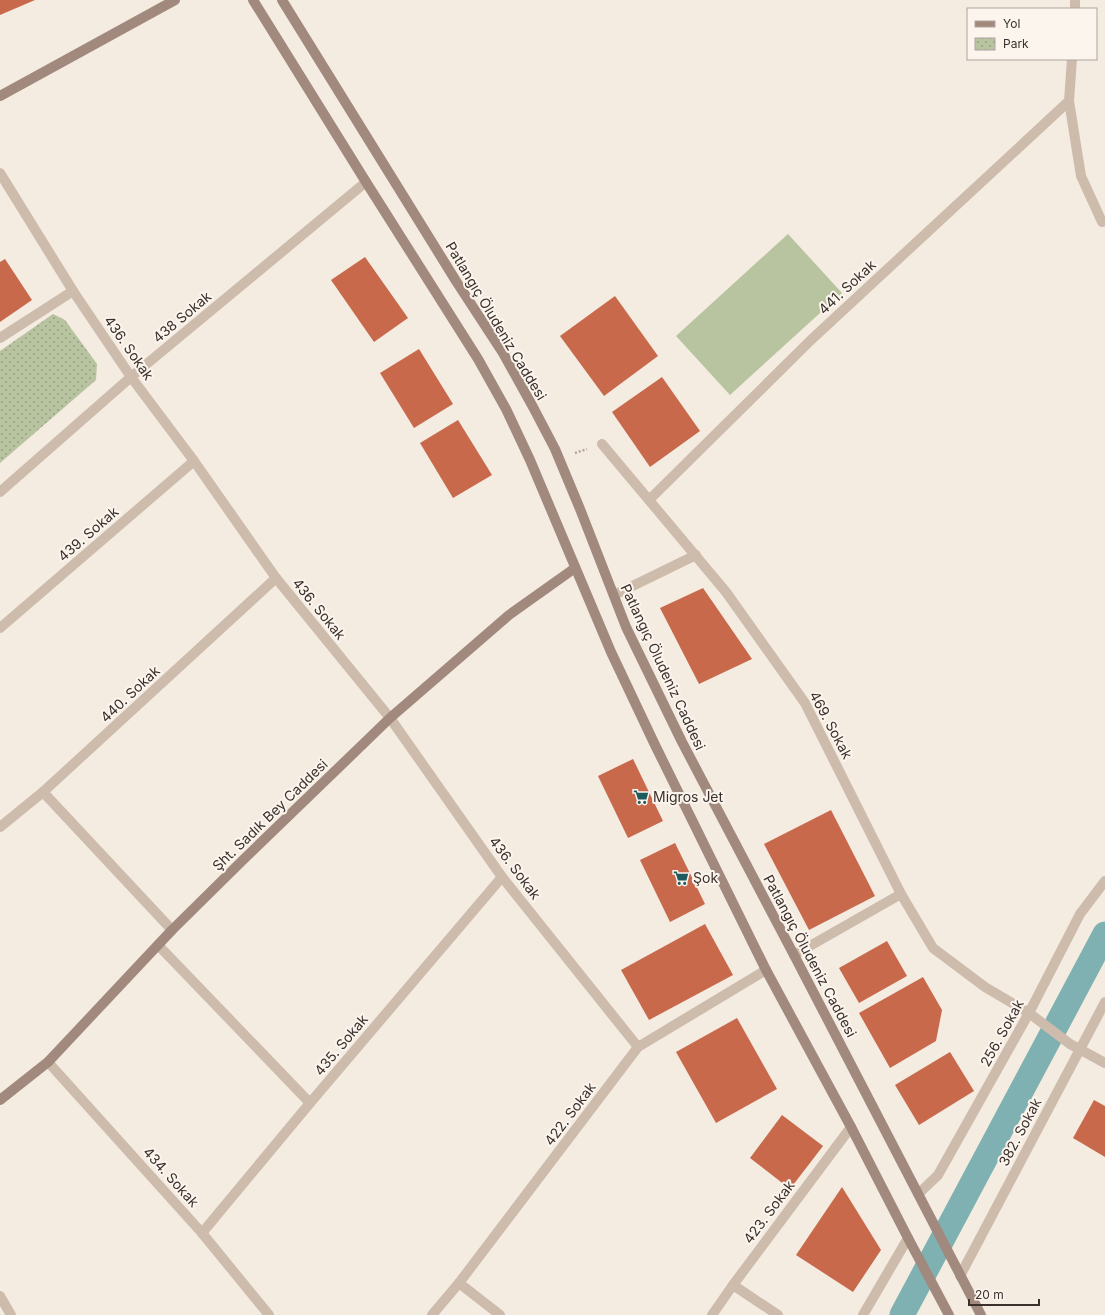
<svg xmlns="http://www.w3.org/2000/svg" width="1105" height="1315" font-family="Inter,sans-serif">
  <defs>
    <pattern id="park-dots" width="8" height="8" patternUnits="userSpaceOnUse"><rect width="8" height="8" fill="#b8c4a0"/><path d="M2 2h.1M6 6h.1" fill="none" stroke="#97a083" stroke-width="1.8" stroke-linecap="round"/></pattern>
  </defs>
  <rect width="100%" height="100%" fill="#f4ebe1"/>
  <!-- green -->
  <polygon fill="#b8c4a0" points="788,234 842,293 730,395 676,336"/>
  <!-- park -->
  <polygon fill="url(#park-dots)" points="53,314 65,320 97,364 96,380 0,463 0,351"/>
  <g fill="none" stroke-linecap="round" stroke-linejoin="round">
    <!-- canal -->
    <polyline stroke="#7fb0b2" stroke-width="25" points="902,1315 1105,934"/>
  </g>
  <!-- building -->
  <g fill="#c8694b">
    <polygon points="0,0 35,0 0,15"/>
    <polygon points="365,257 408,318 374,342 331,280"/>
    <polygon points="5,259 32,300 0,322 0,262"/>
    <polygon points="615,296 658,356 604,396 560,336"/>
    <polygon points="419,349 453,404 414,428 380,373"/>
    <polygon points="662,377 700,431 650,467 612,412"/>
    <polygon points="458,420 492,475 453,498 420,443"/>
    <polygon points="703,588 752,659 699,684 660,608"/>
    <polygon points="633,759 663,821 628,838 598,776"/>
    <polygon points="831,810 875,896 809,930 764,844"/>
    <polygon points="675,843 705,904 670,922 640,860"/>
    <polygon points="705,924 733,975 649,1020 621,970"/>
    <polygon points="887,941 907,976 859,1003 839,968"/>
    <polygon points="923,977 942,1010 936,1041 890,1068 859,1013"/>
    <polygon points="737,1018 777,1089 716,1123 676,1052"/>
    <polygon points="950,1052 974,1091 919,1125 895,1085"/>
    <polygon points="1094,1100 1105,1106 1105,1157 1073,1138"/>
    <polygon points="782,1115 823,1146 790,1189 750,1158"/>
    <polygon points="842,1187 881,1250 853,1292 796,1255"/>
  </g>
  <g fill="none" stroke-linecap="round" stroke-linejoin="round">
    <!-- path -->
    <polyline stroke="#b9a596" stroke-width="2.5" stroke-dasharray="2 2" stroke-linecap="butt" points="575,453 587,449"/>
    <!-- lane -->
    <polyline stroke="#cdbbac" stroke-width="10" points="1069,101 1081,176 1102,222 1105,221"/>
    <!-- street -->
    <g stroke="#cdbbac" stroke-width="10">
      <polyline points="1075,9 1075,0"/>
      <polyline points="0,173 73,291 131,377 194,461 276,578 390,718 502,877 638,1047"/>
      <polyline points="0,338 73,291"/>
      <polyline points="602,444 726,592 805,703 901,894 933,948 985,987 1029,1013 1070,1044 1105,1063"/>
      <polyline points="0,492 131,377 366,182"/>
      <polyline points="649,500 812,339 1069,101 1072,59"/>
      <polyline points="614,595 696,555"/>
      <polyline points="0,628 194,461"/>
      <polyline points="43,792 172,930"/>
      <polyline points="0,827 43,792 276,578"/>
      <polyline points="158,945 310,1103"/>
      <polyline points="794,955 901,894"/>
      <polyline points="48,1062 202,1233 269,1315"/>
      <polyline points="918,1194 938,1175 1029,1013 1080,914 1105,881"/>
      <polyline points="202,1233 310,1103 502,877"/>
      <polyline points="960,1276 1105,1002"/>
      <polyline points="459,1283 500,1315"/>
      <polyline points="733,1285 778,1315"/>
      <polyline points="0,1296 11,1315"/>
      <polyline points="432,1315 459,1283 638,1047 766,970"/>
      <polyline points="712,1315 733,1285 851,1127"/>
      <polyline points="863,1315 908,1238"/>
    </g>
    <!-- secondary -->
    <g stroke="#a18a7d" stroke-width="10">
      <polyline points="253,0 366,182 478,359 506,409 530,460 611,652 655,745 766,970 851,1127 908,1238 949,1315"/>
      <polyline points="282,0 456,281 503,353 533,407 555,449 580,509 626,627 682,742 794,955 981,1315"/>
      <polyline points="0,96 175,0"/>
      <polyline points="0,1100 48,1062 172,930 245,858 390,718 509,615 575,568"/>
    </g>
  </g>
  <!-- icons -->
  <defs>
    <g id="supermarket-bare" transform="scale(1.2)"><path d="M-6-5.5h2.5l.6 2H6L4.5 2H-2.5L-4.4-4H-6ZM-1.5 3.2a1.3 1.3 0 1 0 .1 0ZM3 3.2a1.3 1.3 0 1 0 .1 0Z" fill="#1f5a5e" stroke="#fbf5ee" stroke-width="2.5" paint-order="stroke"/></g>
  </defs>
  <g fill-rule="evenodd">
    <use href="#supermarket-bare" x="641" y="797"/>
    <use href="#supermarket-bare" x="681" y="878"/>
  </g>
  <g text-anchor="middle" stroke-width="4" stroke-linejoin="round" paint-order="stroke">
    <!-- street labels -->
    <g font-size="14" fill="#3b302b" stroke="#fbf5ee">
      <text transform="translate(847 287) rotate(-43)" y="5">441. Sokak</text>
      <text transform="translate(182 317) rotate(-40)" y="5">438 Sokak</text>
      <text transform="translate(496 321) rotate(59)" y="5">Patlangıç Öludeniz Caddesi</text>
      <text transform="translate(129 348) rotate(55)" y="5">436. Sokak</text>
      <text transform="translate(88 534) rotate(-41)" y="5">439. Sokak</text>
      <text transform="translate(319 609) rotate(51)" y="5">436. Sokak</text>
      <text transform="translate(663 667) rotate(65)" y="5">Patlangıç Öludeniz Caddesi</text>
      <text transform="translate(130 694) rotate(-43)" y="5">440. Sokak</text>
      <text transform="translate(831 725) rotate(62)" y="5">469. Sokak</text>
      <text transform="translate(270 815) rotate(-44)" y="5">Şht. Sadık Bey Caddesi</text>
      <text transform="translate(515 868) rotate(53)" y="5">436. Sokak</text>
      <text transform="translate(810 956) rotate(62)" y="5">Patlangıç Öludeniz Caddesi</text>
      <text transform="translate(1002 1033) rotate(-61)" y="5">256. Sokak</text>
      <text transform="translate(341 1045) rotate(-50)" y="5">435. Sokak</text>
      <text transform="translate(570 1114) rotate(-53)" y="5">422. Sokak</text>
      <text transform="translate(1020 1132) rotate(-62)" y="5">382. Sokak</text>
      <text transform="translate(171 1177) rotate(48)" y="5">434. Sokak</text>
      <text transform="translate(769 1212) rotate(-53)" y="5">423. Sokak</text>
    </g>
    <!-- poi labels -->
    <g font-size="14" fill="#3b302b" stroke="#fbf5ee" text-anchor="start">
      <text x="653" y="802">Migros Jet</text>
      <text x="693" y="883">Şok</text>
    </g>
  </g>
  <!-- legend -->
  <rect x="967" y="8" width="130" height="52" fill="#fbf5ee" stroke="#aea6a0"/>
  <rect x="975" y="21" width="20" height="6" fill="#a18a7d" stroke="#aea6a0"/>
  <text x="1003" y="28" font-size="12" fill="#3b302b">Yol</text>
  <rect x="975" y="38" width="20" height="12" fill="url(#park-dots)" stroke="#aea6a0"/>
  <text x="1003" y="48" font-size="12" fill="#3b302b">Park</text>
  <!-- scale -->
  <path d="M969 1299v6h70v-6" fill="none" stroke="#3b302b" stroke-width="2"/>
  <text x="975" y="1299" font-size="12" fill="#3b302b" stroke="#fbf5ee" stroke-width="3" paint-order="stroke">20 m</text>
</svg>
